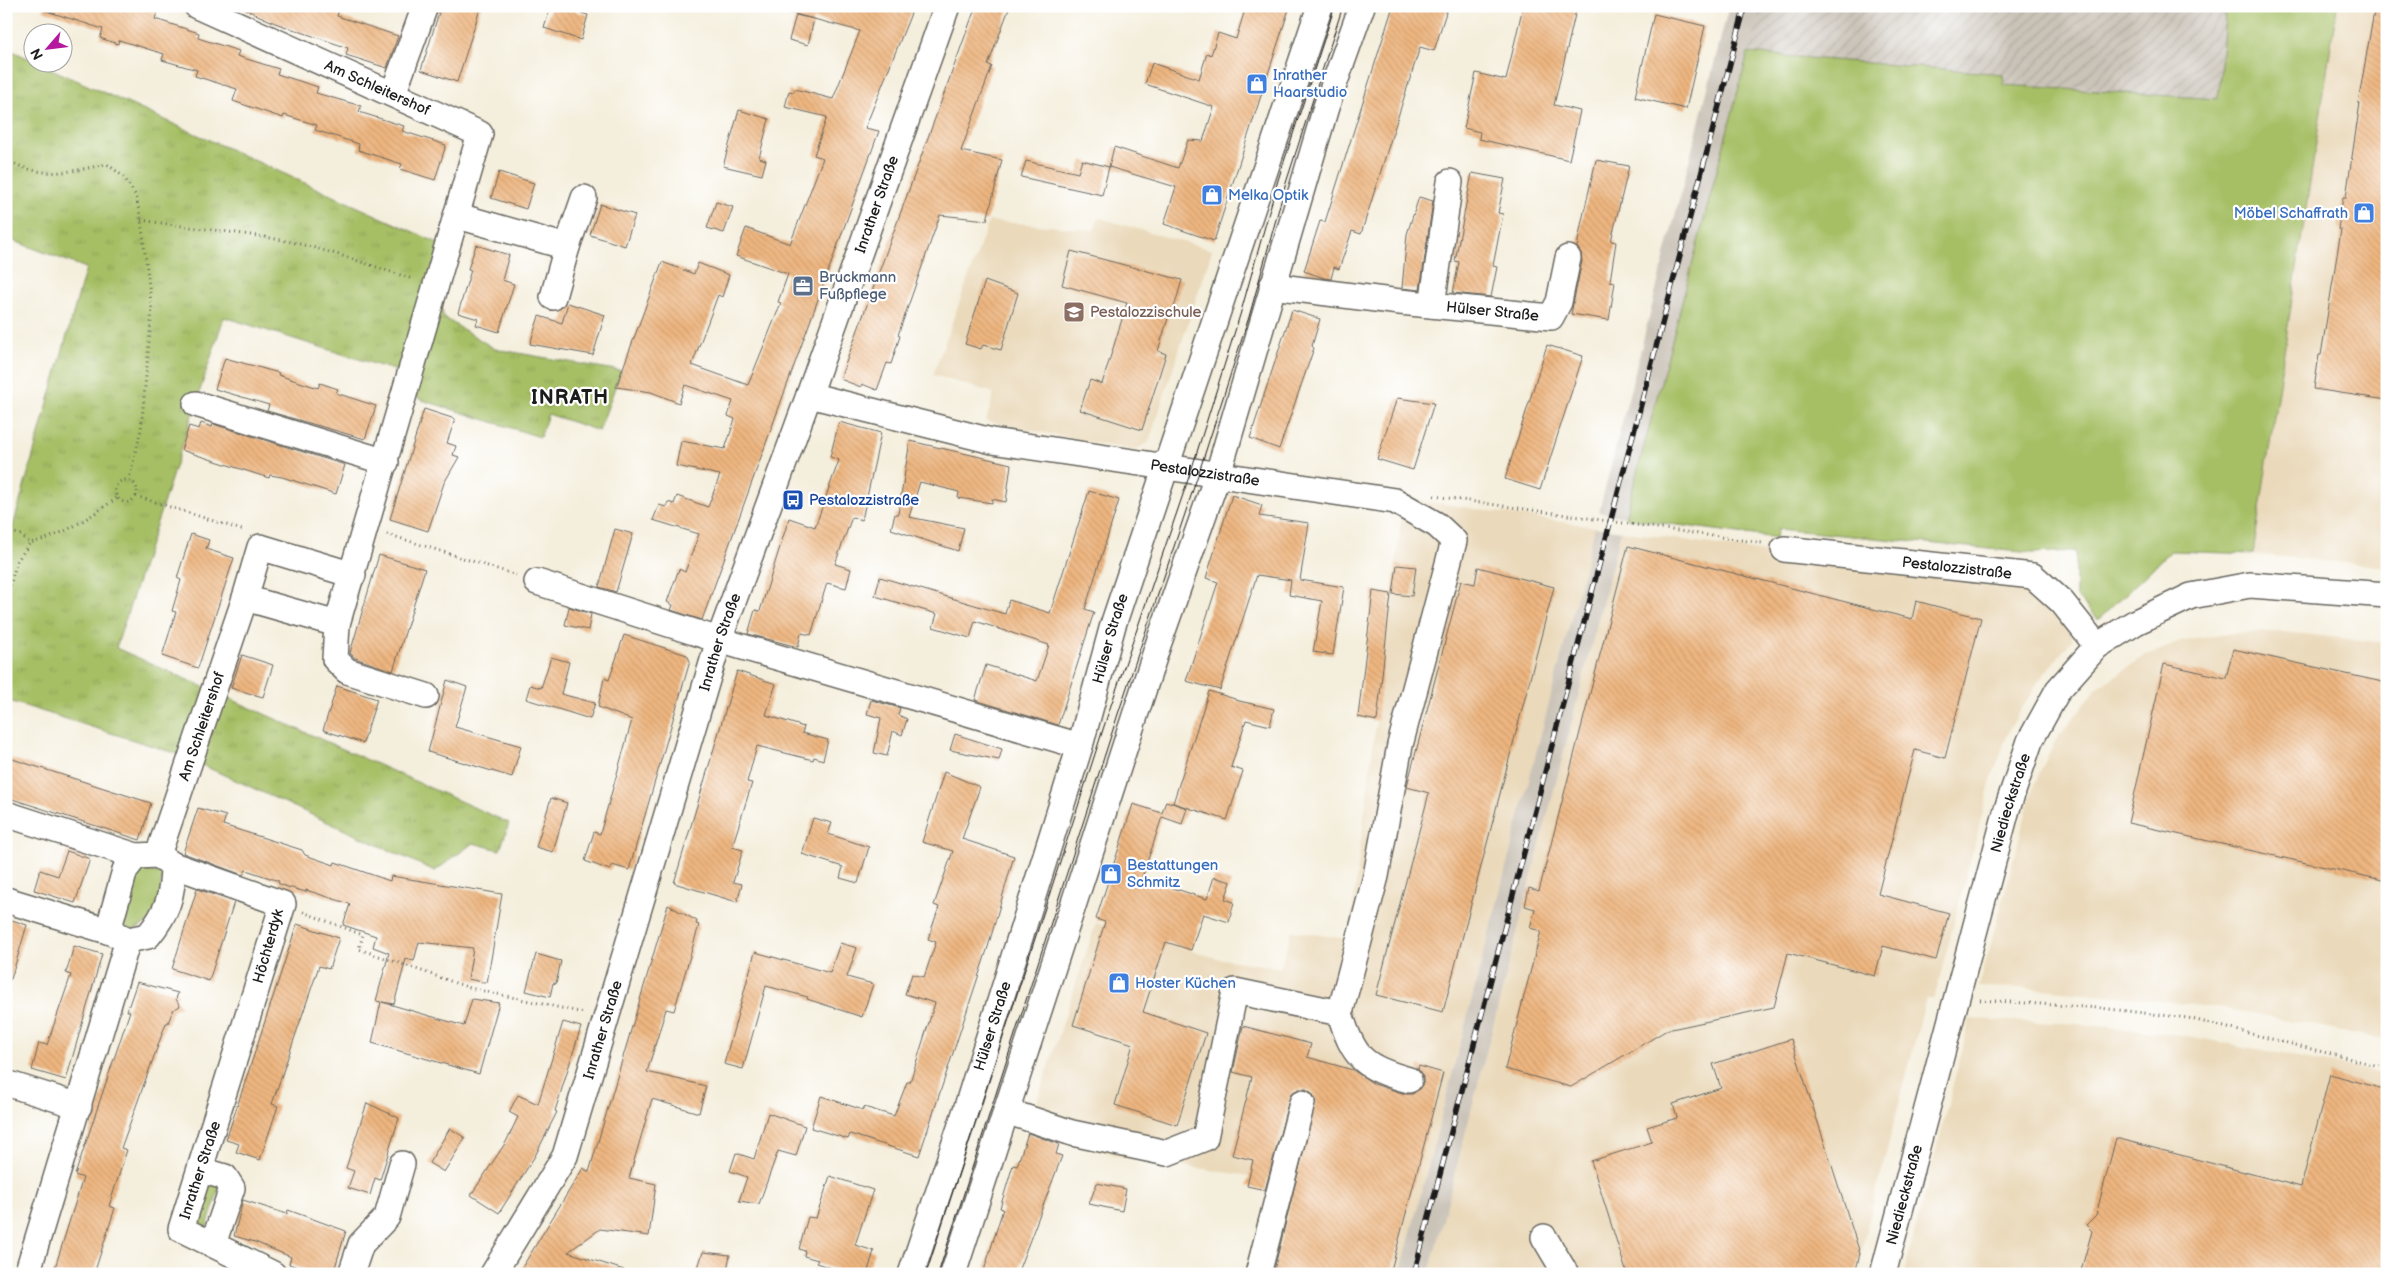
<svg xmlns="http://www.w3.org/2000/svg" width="2393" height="1280" font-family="'Balsamiq Sans',sans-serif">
  <defs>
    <pattern id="industrial-furrows" width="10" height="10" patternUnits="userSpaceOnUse" patternTransform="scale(1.25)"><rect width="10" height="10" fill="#cac3b8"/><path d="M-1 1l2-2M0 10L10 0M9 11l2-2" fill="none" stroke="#ada79e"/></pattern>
    <pattern id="park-tufts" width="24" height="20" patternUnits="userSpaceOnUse" patternTransform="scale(1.25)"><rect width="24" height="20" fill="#a6bf65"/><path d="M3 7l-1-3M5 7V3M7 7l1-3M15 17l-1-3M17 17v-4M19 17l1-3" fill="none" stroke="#8ea457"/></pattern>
    <pattern id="building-back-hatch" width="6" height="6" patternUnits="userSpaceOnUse" patternTransform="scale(1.25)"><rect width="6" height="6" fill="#eeb680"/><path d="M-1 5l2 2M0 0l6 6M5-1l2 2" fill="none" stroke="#cc9c6e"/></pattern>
  </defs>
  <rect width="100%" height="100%" fill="#fff"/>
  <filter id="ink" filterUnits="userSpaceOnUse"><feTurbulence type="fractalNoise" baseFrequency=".02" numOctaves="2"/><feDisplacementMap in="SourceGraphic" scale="10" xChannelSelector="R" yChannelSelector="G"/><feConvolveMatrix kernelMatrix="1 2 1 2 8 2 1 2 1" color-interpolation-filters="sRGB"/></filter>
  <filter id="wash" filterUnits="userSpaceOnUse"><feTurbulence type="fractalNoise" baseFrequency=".0096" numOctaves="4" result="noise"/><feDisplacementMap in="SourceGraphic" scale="20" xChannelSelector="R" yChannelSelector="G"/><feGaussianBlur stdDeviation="1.12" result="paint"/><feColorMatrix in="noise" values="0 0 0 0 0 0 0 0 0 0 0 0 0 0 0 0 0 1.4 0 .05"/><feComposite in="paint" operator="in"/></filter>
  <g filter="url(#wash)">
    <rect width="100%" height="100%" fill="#f4eedc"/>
    <!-- built -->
    <g fill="#ead9ba">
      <polygon points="2337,6 2387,6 2387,567 2253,554"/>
      <polygon points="1099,218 1212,250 1149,442 1134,451 986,421 994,393 933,375 989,221 1094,230"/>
      <polygon points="1404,498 1595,527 1400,1274 1251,1274 1276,1180 1119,1156 1029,1126 1096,923 1216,958 1280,968 1292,931 1349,939"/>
      <polygon points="1621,531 2031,591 2060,618 2073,639 2039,680 2010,728 1992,777 1934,999 1926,999 1855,1274 1429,1274"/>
      <polygon points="2284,632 2387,643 2387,1040 2247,1012 2138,998 2030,988 1979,987 2034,784 2056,740 2096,689 2146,655 2183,641 2232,633"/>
      <polygon points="1970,1019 2081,1024 2188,1036 2387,1074 2387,1274 1904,1274"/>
    </g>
    <!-- industrial -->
    <polygon fill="url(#industrial-furrows)" points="1761,6 2226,6 2218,99 2004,85 2003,74 1748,53"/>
    <!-- railway -->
    <g fill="#cac3b8">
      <polygon points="1729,6 1761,6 1625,517 1599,512"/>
      <polygon points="1595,527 1621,531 1429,1274 1400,1274"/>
    </g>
    <!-- green -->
    <g fill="#a6bf65" stroke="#616e40">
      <polygon points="2226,6 2337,6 2253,554 2171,551 2098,620 2076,596 2076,551 2032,553 1778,529 1776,538 1625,518 1748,53 2003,74 2004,85 2218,99"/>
      <polygon points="137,869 162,873 159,917 131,931 119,921"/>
      <polygon points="209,1182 220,1186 207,1227 195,1223"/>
    </g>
    <!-- park -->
    <polygon fill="url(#park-tufts)" stroke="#616e40" points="6,48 32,60 32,62 38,63 438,243 443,317 495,349 621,371 599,431 548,414 540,437 419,399 397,371 224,317 116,648 509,823 500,850 473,843 435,871 178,754 6,700 6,551 86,268 6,238"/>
    <g id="blocks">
      <!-- building -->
      <g fill="url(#building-back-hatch)">
        <polygon points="44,6 134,6 157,13 155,19 199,33 198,38 239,51 237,56 279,69 277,74 318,87 316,93 361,106 359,112 404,126 402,131 446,145 435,180 400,169 402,164 358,150 359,144 315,130 317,125 284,115 283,118 233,101 237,89 195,76 197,70 162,60 164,54 119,40 118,44 100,38 103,29 43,10"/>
        <polygon points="238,6 340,6 337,16 398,36 387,68 346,55 348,48 275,23"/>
        <polygon points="441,6 481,6 457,82 421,70"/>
        <polygon points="551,6 559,6 588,15 581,40 544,28"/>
        <polygon points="788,6 914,6 865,128 879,131 702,620 671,610 673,605 667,602 679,569 685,572 699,534 653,520 659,505 666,507 668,502 674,504 677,496 708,507 720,475 676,466 681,441 725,449 735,419 728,416 733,401 685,385 679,403 651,392 616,387 662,262 694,274 698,263 729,275 722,297 718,295 692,365 748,385 781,303 778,302 788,274 736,256 746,228 790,244 823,158 814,155 827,117 785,107 789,91 794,92 795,89 833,99 860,31 787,12"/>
        <polygon points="976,6 1010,6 988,65 992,66 961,151 1002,160 987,220 940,215 898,335 900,336 891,364 887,363 877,390 862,384 861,387 840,379"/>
        <polygon points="1246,6 1290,6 1214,241 1164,224 1176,187 1109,167 1114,147 1178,168 1188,140 1203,141 1214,107 1145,84 1152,63 1199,79 1207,53 1211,55 1218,33 1236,39"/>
        <polygon points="1393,6 1448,6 1434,51 1420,47 1361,234 1352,231 1339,269 1334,267 1331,279 1324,278 1304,271 1320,221 1325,222"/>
        <polygon points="1523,6 1577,6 1554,105 1580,111 1569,160 1479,139 1480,132 1464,128 1476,73 1506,80"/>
        <polygon points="2375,6 2387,6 2387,400 2314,389 2319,355 2321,355 2341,230 2338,229 2343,197 2346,197 2360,103 2358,103"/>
        <polygon points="1654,14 1705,26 1686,109 1635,97"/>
        <polygon points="796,15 814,19 808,45 789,40"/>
        <polygon points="739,110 769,119 759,158 766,160 762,175 723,166"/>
        <polygon points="1082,160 1109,167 1102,195 1021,177 1026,161 1078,173"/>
        <polygon points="1596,160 1629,166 1611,241 1616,242 1610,281 1615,282 1609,320 1571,314 1582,261 1581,253 1577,247 1581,225"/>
        <polygon points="499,172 534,183 526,209 491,198"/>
        <polygon points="1472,173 1505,179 1498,213 1503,214 1493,266 1497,267 1491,297 1453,293 1459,262 1455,261"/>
        <polygon points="1419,197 1433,201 1420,290 1402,288 1407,234"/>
        <polygon points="716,202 733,207 724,233 707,228"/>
        <polygon points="600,204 635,215 625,246 590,235"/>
        <polygon points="476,245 509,255 502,280 514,284 499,332 476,325 478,319 458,313 471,270 468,269"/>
        <polygon points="1071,251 1182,280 1172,315 1169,315 1158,351 1166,354 1142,430 1080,410 1090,380 1102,384 1127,303 1062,285"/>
        <polygon points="985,281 1018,293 1001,350 983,345 981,349 965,344"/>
        <polygon points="568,303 605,315 593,355 530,344 539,316 562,323"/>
        <polygon points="1292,310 1320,319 1312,346 1314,348 1279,449 1250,438"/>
        <polygon points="1547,345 1583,356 1540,490 1505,479"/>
        <polygon points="225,358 279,373 278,375 318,388 320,383 338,389 336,393 376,406 365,439 267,411 269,405 215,389"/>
        <polygon points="1397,398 1434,403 1413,470 1377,459"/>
        <polygon points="424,409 455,419 447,443 456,446 453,455 459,457 444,483 428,531 390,519"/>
        <polygon points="839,422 881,433 862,520 852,517 835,564 851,569 846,588 827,583 811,635 801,633 798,647 748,634 755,610 760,611 789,518 815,527 839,460 830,457"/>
        <polygon points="201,423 212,427 213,424 345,465 336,494 282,477 270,475 269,478 181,450 189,426 199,429"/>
        <polygon points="910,441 1011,464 1006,502 992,499 992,503 958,498 959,492 920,482 909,517 964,528 958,551 891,529 895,514 898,514"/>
        <polygon points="1089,491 1119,500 1085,609 1094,612 1058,725 975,700 986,665 1037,681 1049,645 975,621 970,638 933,627 937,614 875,596 880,577 1005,614 1009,600 1050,613"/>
        <polygon points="1232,495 1262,505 1259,516 1309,523 1300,580 1344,587 1333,655 1313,652 1322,601 1289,595 1291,580 1257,575 1220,690 1186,681 1218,582 1206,578"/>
        <polygon points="615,529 633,534 616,592 599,587"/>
        <polygon points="191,534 209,540 206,549 234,558 198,668 162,656 176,612 172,611 181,580 177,578"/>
        <polygon points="1628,546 1912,619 1916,601 1981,618 1945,758 1915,750 1878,894 1949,913 1936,960 1883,946 1875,976 1788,953 1774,1007 1667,1030 1571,1087 1505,1069 1541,931 1530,928 1535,909 1525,906 1529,888 1539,891"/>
        <polygon points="379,555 425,569 393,671 355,658 350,653"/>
        <polygon points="1397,565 1416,567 1412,596 1393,594"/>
        <polygon points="1478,567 1554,587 1443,1012 1376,995 1429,793 1407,787 1408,782 1461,581 1475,584"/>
        <polygon points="1373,591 1391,594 1377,721 1358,717"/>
        <polygon points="569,607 591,614 588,630 565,625"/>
        <polygon points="624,635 687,655 690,661 629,870 612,865 610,870 585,861 594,832 600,834 632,720 598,707 604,678 609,680"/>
        <polygon points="2233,649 2387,683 2387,881 2128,823 2164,664 2226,678"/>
        <polygon points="242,655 273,665 263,697 231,688"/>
        <polygon points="551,657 569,662 561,694 595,703 590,719 526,699 530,685 541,688"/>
        <polygon points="737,671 776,684 766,715 804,727 802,733 828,740 823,760 814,757 813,760 757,746 747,782 752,783 732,847 743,850 733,882 742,884 737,902 674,883"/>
        <polygon points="447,680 467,687 455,727 521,746 512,777 428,752"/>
        <polygon points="337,686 377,699 363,743 323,730"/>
        <polygon points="1209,691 1235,699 1235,700 1274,709 1270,726 1246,720 1231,767 1243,771 1227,820 1173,803"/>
        <polygon points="871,700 900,708 898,715 907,719 902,735 893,731 887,756 874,753 881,718 867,714"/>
        <polygon points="955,734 1002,749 999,760 950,750"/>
        <polygon points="6,757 151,803 140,840 6,797"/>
        <polygon points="944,772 980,787 962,839 1014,856 988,947 919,1156 850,1134 848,1139 811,1128 821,1096 863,1110 864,1107 894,1116 907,1082 910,1082 935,1003 905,994 912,974 924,977 936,942 928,939 939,907 934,905 953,851 922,842"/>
        <polygon points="551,798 567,803 553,852 536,847"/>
        <polygon points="1166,801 1187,808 1182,824 1162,817 1142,878 1207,899 1214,877 1231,882 1225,899 1234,902 1229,922 1203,914 1191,950 1166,942 1143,1012 1206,1033 1177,1125 1115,1105 1133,1044 1073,1025 1105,922 1096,919 1133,804 1162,813"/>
        <polygon points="198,808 226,816 223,825 302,850 305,855 334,865 335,862 390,881 391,876 502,894 487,983 468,979 473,948 419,942 414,961 406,959 394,1004 382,1002 464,1026 472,999 499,1003 479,1074 372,1043 381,1002 376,1001 389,953 373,947 376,936 343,925 350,904 306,890 306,892 284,886 278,883 279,881 246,870 243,875 183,853"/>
        <polygon points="813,818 832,823 828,834 869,847 858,883 840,878 843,867 802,854"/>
        <polygon points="67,851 90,859 75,903 34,890 40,870 58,876"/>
        <polygon points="197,889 234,902 209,981 172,969"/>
        <polygon points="668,905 697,921 696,924 699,925 674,1011 666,1009 647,1072 706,1086 699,1113 652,1099 629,1178 656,1184 649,1236 600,1229 568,1252 624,1270 624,1274 518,1274 583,1168 589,1172"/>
        <polygon points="6,918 27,925 11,979 6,979"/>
        <polygon points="297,924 339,938 329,969 319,966 272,1104 278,1106 260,1160 236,1152 239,1144 226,1140"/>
        <polygon points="840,943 857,948 847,977 873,984 862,1017 807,999 808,997 766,986 743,1069 724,1064 755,952 830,973"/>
        <polygon points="74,946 102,954 66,1080 32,1070 39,1043 47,1045 71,975 66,973"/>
        <polygon points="536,954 561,961 556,984 553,983 550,997 526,991"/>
        <polygon points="137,982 178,993 176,999 180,1006 173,1010 168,1023 166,1023 121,1148 127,1150 109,1206 115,1208 94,1274 53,1274 83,1178 75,1175 130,1011 127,1011"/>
        <polygon points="563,1022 581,1027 555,1111 557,1112 535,1156 499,1213 471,1195 506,1142 518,1117 509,1112 518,1095 538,1104"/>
        <polygon points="1243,1026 1311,1044 1307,1057 1353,1070 1374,1084 1405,1094 1413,1094 1423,1084 1423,1077 1418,1069 1419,1066 1443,1073 1390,1274 1273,1274 1316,1100 1312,1093 1306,1089 1299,1089 1291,1093 1265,1190 1247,1186 1253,1160 1232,1155 1252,1077 1233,1072"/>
        <polygon points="1791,1039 1860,1253 1856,1270 1843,1274 1627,1274 1591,1161 1652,1142 1647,1127 1677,1118 1673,1104 1721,1088 1713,1064"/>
        <polygon points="2330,1074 2387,1090 2387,1274 2080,1274 2092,1231 2086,1225 2096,1215 2116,1138 2301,1187"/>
        <polygon points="367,1103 399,1118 380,1180 375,1178 370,1195 348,1188 354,1171 346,1168"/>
        <polygon points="768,1113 805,1126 796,1156 778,1151 759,1204 739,1201 747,1177 730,1171 736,1153 754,1159"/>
        <polygon points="450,1128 465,1138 444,1172 429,1163"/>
        <polygon points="1028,1133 1059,1144 1056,1154 1062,1156 1017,1274 983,1274 1003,1209 1000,1208 1013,1165 1017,1166"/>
        <polygon points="830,1176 873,1190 855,1245 874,1251 867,1274 850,1274 816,1263 818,1260 804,1256 805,1251 799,1249 808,1217 816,1218"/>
        <polygon points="1097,1183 1126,1189 1122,1211 1089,1204"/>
        <polygon points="243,1200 287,1214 288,1210 346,1231 333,1274 316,1274 289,1264 291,1257 255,1242 234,1236"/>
        <polygon points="703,1252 730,1255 726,1274 696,1274"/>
      </g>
    </g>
  </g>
  <g filter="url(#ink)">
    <use href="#blocks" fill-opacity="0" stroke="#68665f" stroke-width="1"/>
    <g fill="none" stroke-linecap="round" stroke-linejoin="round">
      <!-- minor casing -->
      <g stroke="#68665f" stroke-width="28">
        <g id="minor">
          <path id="s1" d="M 197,6 L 480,134 L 337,624"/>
          <polyline points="393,94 425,6"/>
          <polyline points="458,216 567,247 553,297"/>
          <polyline points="567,247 584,198"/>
          <path id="s2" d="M 1272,286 L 1400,302 L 1551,317 L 1559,302 L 1568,258"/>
          <polyline points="1432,305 1450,182"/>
          <path id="s3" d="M 809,395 L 992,441 L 1395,501 L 1437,525 L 1454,541 L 1400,745 L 1376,876 L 1340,1013"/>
          <polyline points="196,404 386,462"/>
          <path id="s4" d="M 1784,549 L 2033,576 L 2062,602 L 2097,646"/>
          <polyline points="537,582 719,640 1080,746"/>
          <polyline points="245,598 260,547 353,575"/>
          <polyline points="6,814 136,856"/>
          <path id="s5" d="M 158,855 L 245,598 L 337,624 L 335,659 L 347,671 L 426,696"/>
          <path d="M 158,855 L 173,865 C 173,896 167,913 148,936 L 128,940 L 108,931 L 125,870 L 136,856 Z"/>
          <polyline points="173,865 283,904 181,1229 273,1274"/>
          <polyline points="6,900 108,931"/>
          <polyline points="6,1083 79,1106"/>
          <path d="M 1006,1111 L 1072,1133 L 1167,1153 L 1205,1138 L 1235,991 L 1340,1013 C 1353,1058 1364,1068 1409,1080"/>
          <polyline points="201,1170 225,1177 232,1188 213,1244"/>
          <polyline points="1544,1237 1566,1274"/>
          <polyline points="27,1274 128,940"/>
          <polyline points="351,1274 361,1244 387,1217 402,1164"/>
          <path id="s6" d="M 493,1274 L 565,1156 L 719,640 L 809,395 L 947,6"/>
          <path id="s7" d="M 911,1274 L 966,1110 L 1080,746 L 1113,625 L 1320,6"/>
          <polyline points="953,1274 1159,642 1218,474 1326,107 1362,6"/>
          <polyline points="1258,1274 1302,1103"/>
          <path id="s8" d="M 1883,1274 L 2007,809 L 2030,741 L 2058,690 L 2097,646 L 2136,622 L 2191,596 L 2250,585 L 2387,595"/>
        </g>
      </g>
      <!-- path -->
      <g stroke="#68665f" stroke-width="3" stroke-dasharray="1 4" stroke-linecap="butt">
        <path d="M 6,159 C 41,180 69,172 107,164 L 124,177 L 136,196 L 141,220 L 152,310 L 141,430 L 129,479"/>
        <path d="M 141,220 C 184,227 227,231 270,238 C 319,246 366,264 413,279"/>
        <circle cx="126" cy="491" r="11"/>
        <polyline points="136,496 245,531"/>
        <polyline points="1434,496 1762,543"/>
        <path d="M 6,530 L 21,535 L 30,543 C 64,536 89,517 117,498"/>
        <polyline points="387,534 516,575"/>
        <polyline points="6,600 17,561 30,543"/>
        <polyline points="303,912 363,935 359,949 470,988 584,1013"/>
        <polyline points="1980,1000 2100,1008 2188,1018 2387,1068"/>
      </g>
      <!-- minor -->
      <use href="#minor" stroke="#fff" stroke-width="25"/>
      <!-- tram -->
      <g stroke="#1c1c1c" stroke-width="1">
        <polyline points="926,1274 1109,711 1191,471 1240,315 1278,180 1335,6"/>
        <polyline points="938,1274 1118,714 1199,472 1249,317 1286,183 1343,6"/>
      </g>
      <!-- rail casing -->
      <g stroke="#1c1c1c" stroke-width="5.5">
        <polyline id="rail" points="1414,1274 1745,6"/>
      </g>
      <!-- rail -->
      <use href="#rail" stroke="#fff" stroke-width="4" stroke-dasharray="11" stroke-linecap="butt"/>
    </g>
  </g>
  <!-- icons -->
  <defs>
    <g id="shop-square" transform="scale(1.125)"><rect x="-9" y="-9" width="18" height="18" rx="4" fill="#3f7fe0" stroke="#fff"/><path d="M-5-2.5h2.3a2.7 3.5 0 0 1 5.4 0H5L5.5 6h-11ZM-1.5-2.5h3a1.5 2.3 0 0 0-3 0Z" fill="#fff"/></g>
    <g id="office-square" transform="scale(1.125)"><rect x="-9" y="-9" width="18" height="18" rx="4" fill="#5c6f8a" stroke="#fff"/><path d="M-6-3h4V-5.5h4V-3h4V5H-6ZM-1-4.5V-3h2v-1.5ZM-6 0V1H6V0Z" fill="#fff"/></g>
    <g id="school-square" transform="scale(1.125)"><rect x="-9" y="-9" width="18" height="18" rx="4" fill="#8d6e63" stroke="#fff"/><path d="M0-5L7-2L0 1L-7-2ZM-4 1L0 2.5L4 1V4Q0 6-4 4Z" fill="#fff"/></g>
    <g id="bus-square" transform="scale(1.125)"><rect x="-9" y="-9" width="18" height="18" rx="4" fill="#1a4fb4" stroke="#fff"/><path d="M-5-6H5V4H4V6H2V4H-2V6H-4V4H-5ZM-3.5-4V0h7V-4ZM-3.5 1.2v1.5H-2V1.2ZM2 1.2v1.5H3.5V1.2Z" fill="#fff"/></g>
  </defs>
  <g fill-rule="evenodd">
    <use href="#shop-square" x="1257" y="84"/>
    <use href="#shop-square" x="1212" y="195"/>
    <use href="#shop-square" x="2364" y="213"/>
    <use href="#office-square" x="803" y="286"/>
    <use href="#school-square" x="1074" y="312"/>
    <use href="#bus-square" x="793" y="500"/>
    <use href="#shop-square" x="1111" y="874"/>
    <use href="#shop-square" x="1119" y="983"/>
  </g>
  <g text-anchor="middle" stroke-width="4.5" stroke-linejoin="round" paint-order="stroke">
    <!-- shop labels -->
    <g font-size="15" fill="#366cbe" stroke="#fff" text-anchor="start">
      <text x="1273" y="80">Inrather<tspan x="1273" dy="17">Haarstudio</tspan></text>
      <text x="1228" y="200">Melka Optik</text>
      <text x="2348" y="218" text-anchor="end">Möbel Schaffrath</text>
      <text x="1127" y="870">Bestattungen<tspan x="1127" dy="17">Schmitz</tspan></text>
      <text x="1135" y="988">Hoster Küchen</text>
    </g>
    <!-- street labels -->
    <g font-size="15" fill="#1c1c1c" stroke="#fff">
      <text dy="5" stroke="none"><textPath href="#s1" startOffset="198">Am Schleitershof</textPath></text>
      <text dy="5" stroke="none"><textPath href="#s6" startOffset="1140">Inrather Straße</textPath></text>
      <text dy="5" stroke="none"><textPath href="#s2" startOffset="222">Hülser Straße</textPath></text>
      <text dy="5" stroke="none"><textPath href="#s3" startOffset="404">Pestalozzistraße</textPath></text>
      <text dy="5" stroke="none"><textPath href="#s4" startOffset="174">Pestalozzistraße</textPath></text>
      <text dy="5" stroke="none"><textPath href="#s7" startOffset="666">Hülser Straße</textPath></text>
      <text dy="5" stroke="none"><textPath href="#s6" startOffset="675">Inrather Straße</textPath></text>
      <text dy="5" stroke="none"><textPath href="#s5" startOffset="136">Am Schleitershof</textPath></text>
      <text dy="5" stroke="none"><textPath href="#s8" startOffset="488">Niedieckstraße</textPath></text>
      <text transform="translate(268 946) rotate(-74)" y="5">Höchterdyk</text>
      <text dy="5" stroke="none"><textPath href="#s7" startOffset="261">Hülser Straße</textPath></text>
      <text dy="5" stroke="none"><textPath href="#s6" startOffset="270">Inrather Straße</textPath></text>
      <text transform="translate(200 1170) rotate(-72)" y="5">Inrather Straße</text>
      <text dy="5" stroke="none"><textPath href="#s8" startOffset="82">Niedieckstraße</textPath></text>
    </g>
    <!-- service labels -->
    <g font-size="15" fill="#4e5e75" stroke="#fff" text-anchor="start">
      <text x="819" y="282">Bruckmann<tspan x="819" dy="17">Fußpflege</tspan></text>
    </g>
    <!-- education labels -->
    <g font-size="15" fill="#785e54" stroke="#fff" text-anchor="start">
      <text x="1090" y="317">Pestalozzischule</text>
    </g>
    <!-- transit labels -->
    <g font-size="15" fill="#164399" stroke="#fff" text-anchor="start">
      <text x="809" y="505">Pestalozzistraße</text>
    </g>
    <!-- district labels -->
    <g font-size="20" font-weight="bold" letter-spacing="1" fill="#1c1c1c" stroke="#fff">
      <text x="570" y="404">INRATH</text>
    </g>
  </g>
  <!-- margin -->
  <rect width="2393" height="1280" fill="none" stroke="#fff" stroke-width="25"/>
  <!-- north arrow -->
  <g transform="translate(48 48) rotate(242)"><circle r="24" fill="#ffffff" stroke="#a4a4a4"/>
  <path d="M0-4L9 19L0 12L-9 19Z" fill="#b5179e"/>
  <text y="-8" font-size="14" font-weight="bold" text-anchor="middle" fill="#1c1c1c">N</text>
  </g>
</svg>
